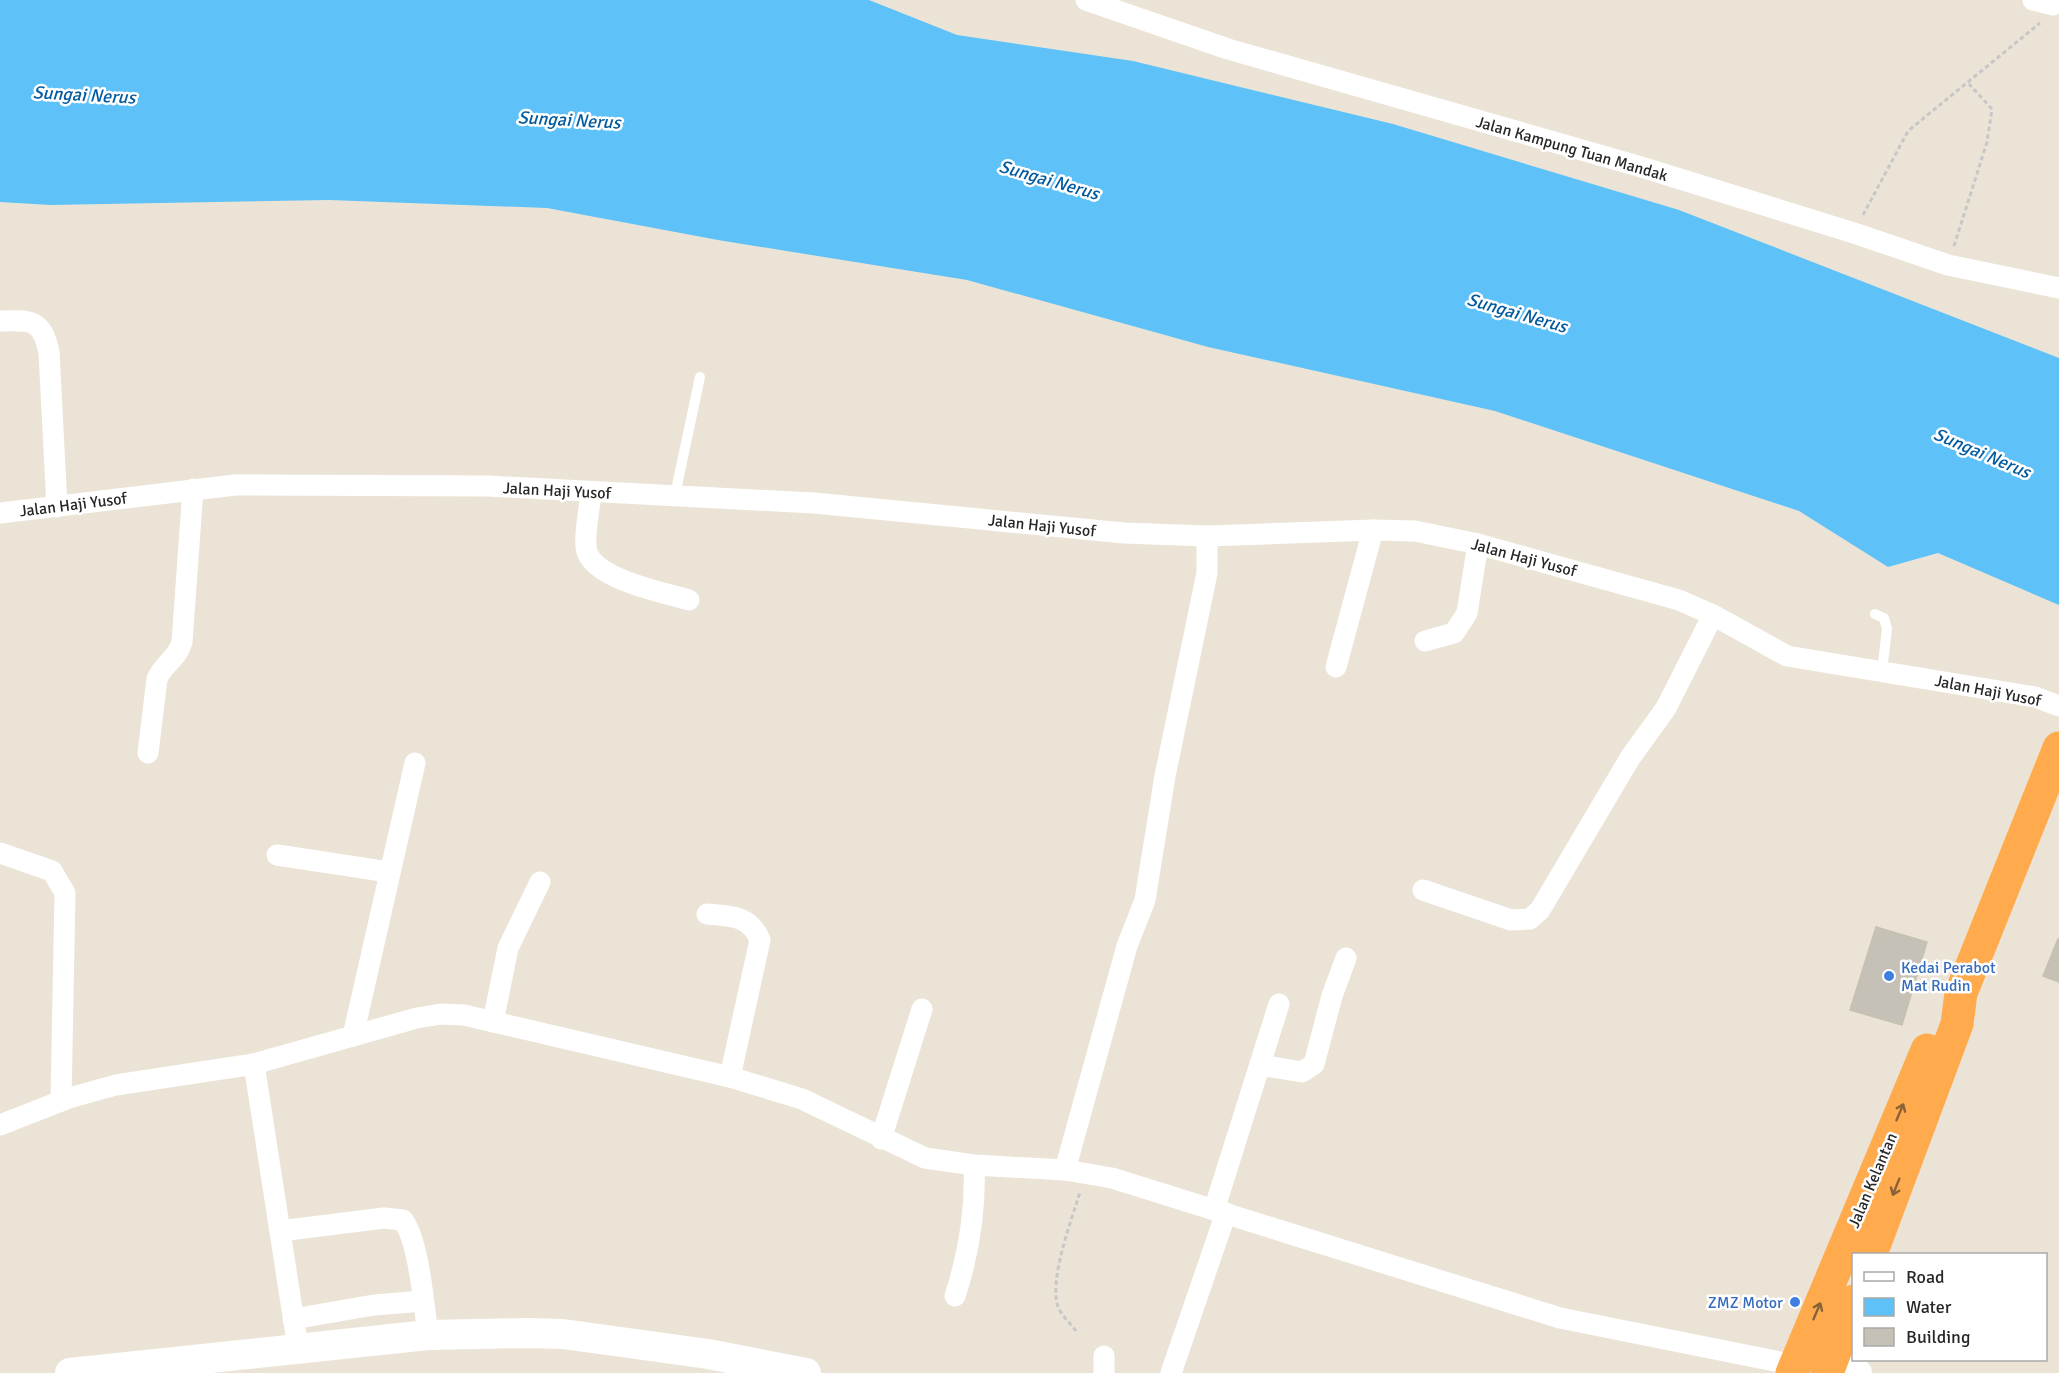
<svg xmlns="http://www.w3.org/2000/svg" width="2059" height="1373" font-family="Signika,sans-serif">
  <rect width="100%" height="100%" fill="#ebe4d6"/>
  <!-- water -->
  <polygon fill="#5ec1f8" points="0,0 869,0 957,35 1133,61 1393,124 1679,210 2059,358 2059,605 1938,553 1888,567 1799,511 1495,411 1208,347 967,280 718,240 547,208 329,200 50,205 0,202"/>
  <!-- building -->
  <g fill="#c6c1b6" stroke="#c6c0b0" stroke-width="1.5">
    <polygon points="1876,927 1927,942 1902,1025 1850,1010"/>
    <polygon points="2058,939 2059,939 2059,982 2043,976"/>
  </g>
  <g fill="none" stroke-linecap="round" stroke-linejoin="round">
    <!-- path -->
    <g stroke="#c7c7c7" stroke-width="3" stroke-dasharray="4.5 3" stroke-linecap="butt">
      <polyline points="1863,215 1908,131 2040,23"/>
      <polyline points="1954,246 1987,142 1992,109 1969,84"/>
      <path d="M 1076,1331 C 1071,1324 1063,1317 1059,1309 C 1047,1283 1072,1219 1080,1192"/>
    </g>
    <!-- lane -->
    <g stroke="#fff" stroke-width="10">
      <polyline points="675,495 700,377"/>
      <polyline points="1875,614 1884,618 1887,629 1882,671"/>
    </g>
    <!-- street -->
    <g stroke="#fff" stroke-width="21">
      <polyline points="1086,0 1228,49 1638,166 1854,233 1948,265 2059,288"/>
      <polyline points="2033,0 2053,5 2055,0"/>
      <path d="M 0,321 C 31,320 42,319 49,352 L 57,507"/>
      <path d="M 591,492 C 590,506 583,540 587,552 C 597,580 663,592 689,600"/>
      <polyline points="0,513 235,485 488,486 814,503 1124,533 1207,536 1373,530 1415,531 1478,544 1679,600 1713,615 1787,656 2035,697 2059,706"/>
      <polyline points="1425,641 1454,633 1467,613 1478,544"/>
      <polyline points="1336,667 1373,530"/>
      <path d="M 148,753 L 157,679 C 163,664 178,658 182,642 L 193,489"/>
      <polyline points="0,853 52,871 65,893 61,1101"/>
      <polyline points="277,855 389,872"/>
      <polyline points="1423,890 1511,920 1530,919 1540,910 1630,758 1666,708 1713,615"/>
      <path d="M 707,914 C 730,916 750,915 760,940 L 730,1077"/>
      <polyline points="493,1022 508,948 540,882"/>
      <polyline points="353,1036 415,763"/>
      <polyline points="254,1064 417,1018 441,1014 464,1015 730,1077 802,1099 925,1158 974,1165 1065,1170 1112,1178 1560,1318 1795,1365"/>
      <polyline points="1260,1065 1302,1072 1314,1064 1332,996 1346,958"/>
      <polyline points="0,1125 69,1098 116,1085 254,1064 298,1348"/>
      <polyline points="881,1139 922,1009"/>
      <polyline points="1065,1170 1127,946 1145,900 1165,776 1207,573 1207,536"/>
      <polyline points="1214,1210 1279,1004"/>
      <path d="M 280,1231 L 384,1218 L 403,1220 C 419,1242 424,1306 428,1335"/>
      <path d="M 955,1296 C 969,1253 976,1211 974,1165"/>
      <polyline points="293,1319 374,1305 423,1301"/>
      <polyline points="1104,1356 1104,1373"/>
      <polyline points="1171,1373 1226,1213"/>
    </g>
    <!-- secondary -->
    <g stroke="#fff" stroke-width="30">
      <polyline points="1808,1362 1816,1360 1857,1373"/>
      <polyline points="70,1373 428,1335 527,1333 563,1334 708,1354 806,1373"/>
    </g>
    <!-- highway -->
    <g stroke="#ffab4d" stroke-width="33">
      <polyline points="1871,1254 1957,1024 1961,993 2059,748"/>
      <polyline points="1792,1373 1927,1050"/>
      <polyline points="1827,1373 1854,1301"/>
    </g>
  </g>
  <!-- one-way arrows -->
  <defs><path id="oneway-shaft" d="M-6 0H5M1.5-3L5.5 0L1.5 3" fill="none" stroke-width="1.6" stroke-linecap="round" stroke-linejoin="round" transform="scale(1.5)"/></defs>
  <g stroke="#886238">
    <use href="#oneway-shaft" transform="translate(1900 1112) rotate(-67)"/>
    <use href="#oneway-shaft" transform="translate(1896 1187) rotate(112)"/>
    <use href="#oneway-shaft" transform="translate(1817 1311) rotate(-67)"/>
  </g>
  <!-- markers -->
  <g fill="#3f7fe0" stroke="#fff" stroke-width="2">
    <circle cx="1889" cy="976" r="6"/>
    <circle cx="1795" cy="1302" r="6"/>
  </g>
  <g text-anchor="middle" stroke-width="5" stroke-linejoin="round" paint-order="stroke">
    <!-- street labels -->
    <g font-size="16" fill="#272727" stroke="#fff">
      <text transform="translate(1572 148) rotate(16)" y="6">Jalan Kampung Tuan Mandak</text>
      <text transform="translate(557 490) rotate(3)" y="6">Jalan Haji Yusof</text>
      <text transform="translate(73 504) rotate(-7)" y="6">Jalan Haji Yusof</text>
      <text transform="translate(1042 525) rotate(6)" y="6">Jalan Haji Yusof</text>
      <text transform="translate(1524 557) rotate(15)" y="6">Jalan Haji Yusof</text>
      <text transform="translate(1988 690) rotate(11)" y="6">Jalan Haji Yusof</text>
      <text transform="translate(1872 1180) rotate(-67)" y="6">Jalan Kelantan</text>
    </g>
    <!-- shop labels -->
    <g font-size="16" fill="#366cbe" stroke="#fff" text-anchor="start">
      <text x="1901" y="973">Kedai Perabot<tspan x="1901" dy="18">Mat Rudin</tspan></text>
      <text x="1783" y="1308" text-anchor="end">ZMZ Motor</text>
    </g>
    <!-- water labels -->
    <g font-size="18" font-style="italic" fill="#025a9f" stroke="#fff">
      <text transform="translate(84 95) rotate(3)" y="6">Sungai Nerus</text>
      <text transform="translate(569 120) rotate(3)" y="6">Sungai Nerus</text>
      <text transform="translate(1049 180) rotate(16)" y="6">Sungai Nerus</text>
      <text transform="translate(1517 313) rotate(16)" y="6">Sungai Nerus</text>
      <text transform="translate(1982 453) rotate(23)" y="6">Sungai Nerus</text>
    </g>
  </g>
  <!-- legend -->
  <rect x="1852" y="1253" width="195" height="108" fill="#ffffff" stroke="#a9a9a9" stroke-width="1.5"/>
  <rect x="1864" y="1272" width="30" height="9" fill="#ffffff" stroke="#a9a9a9" stroke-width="1.5"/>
  <text x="1906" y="1283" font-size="18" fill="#272727">Road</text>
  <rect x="1864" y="1298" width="30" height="18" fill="#5ec1f8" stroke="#a9a9a9" stroke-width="1.5"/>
  <text x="1906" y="1313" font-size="18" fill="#272727">Water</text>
  <rect x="1864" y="1328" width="30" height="18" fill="#c6c1b6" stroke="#a9a9a9" stroke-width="1.5"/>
  <text x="1906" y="1343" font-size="18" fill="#272727">Building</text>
</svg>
